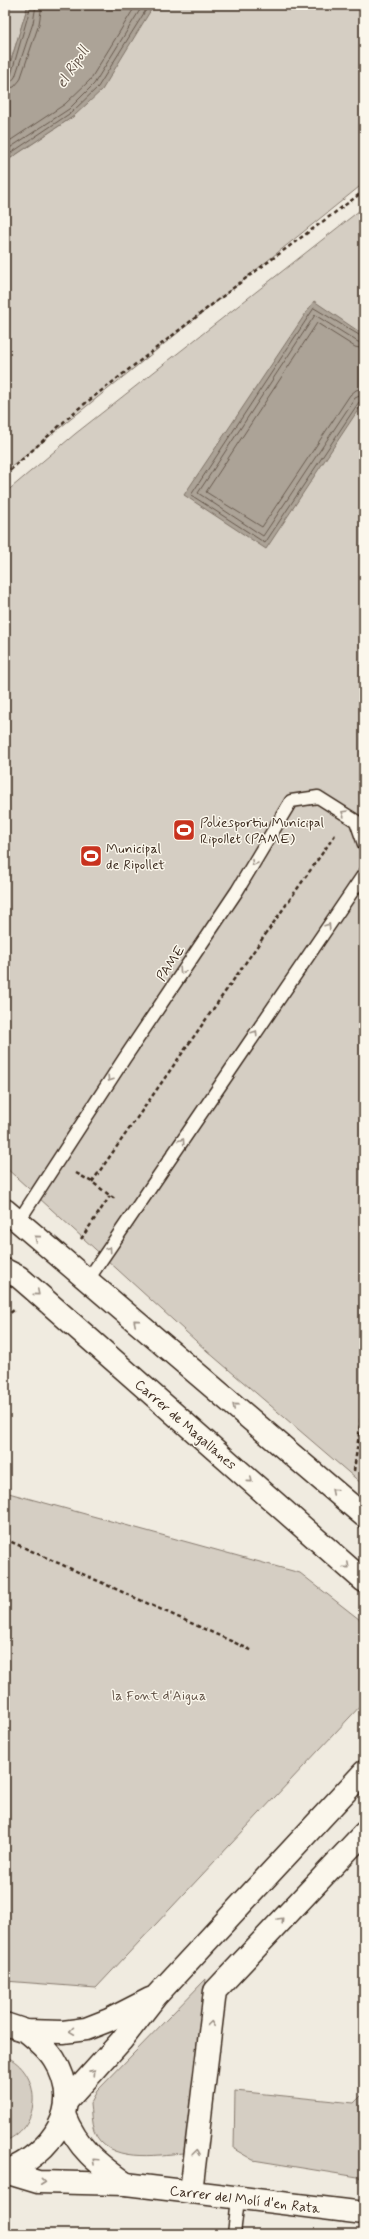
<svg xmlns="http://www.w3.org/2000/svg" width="369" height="2239" font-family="Mynerve,sans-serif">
  <rect width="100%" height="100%" fill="#f0ebe0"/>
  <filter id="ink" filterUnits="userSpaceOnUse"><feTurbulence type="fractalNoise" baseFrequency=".025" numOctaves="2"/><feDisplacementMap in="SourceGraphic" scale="8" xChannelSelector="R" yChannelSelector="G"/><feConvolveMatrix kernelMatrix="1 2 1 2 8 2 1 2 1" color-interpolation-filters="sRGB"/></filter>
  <g filter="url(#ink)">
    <!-- green -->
    <g fill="#d5cec3" stroke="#887c70">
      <polygon points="5,5 28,5 5,80"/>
      <polygon points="154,5 364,5 364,183 5,472 5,162 74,116"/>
      <polygon points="364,207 364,1466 362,1484 207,1351 5,1167 5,493 75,434"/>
      <polygon points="5,1492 300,1573 364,1623 364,1702 96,1988 5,1981"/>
      <path d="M 206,1979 L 184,2153 C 156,2155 107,2164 94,2131 C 91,2123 91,2112 90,2104 L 97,2091 Z"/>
      <path d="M 5,2056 C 42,2072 43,2126 5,2141 Z"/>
      <polygon points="235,2091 354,2103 364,2093 364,2178 253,2160 234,2149"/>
    </g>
    <!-- water -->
    <g fill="#aca397" stroke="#7f7367">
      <polygon points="28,5 154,5 102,90 74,116 5,162 5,80"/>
      <polygon points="314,301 364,335 364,401 266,549 184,495"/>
    </g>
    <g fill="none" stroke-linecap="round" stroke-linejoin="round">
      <!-- shore -->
      <g stroke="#685a4e" stroke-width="1">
        <polyline points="5,78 11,75 31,5"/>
        <polyline points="5,83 11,82 15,77 33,23 36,5"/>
        <polyline points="5,89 14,87 20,80 39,24 42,5"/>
        <polyline points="5,144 65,104 90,80 136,5"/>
        <polyline points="5,151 69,109 94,84 143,5"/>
        <polyline points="5,157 72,112 98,87 149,5"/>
        <polyline points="364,338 314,308 191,495 265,543 359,402 364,399"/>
        <polyline points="364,343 358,342 315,315 198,493 263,536 355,398 364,394"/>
        <polyline points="364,349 355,347 317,323 206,492 262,527 350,395 356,390 364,388"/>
      </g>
      <!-- service casing -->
      <g stroke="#3b2a1e" stroke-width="15">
        <g id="service">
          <polyline points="18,1222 124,1059 237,891 291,801 318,797 356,821 364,844"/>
          <polyline points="87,1281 364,874"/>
          <polyline points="234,2234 238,2199"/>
        </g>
      </g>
      <!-- minor casing -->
      <g stroke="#3b2a1e" stroke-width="25">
        <g id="minor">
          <polyline points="5,1210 364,1516"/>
          <polyline points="5,1270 19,1277 34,1290 364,1581"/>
          <path d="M 64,2115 C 78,2149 97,2163 126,2184"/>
          <polyline points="5,2172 38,2182 126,2184 364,2213"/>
          <polyline points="191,2192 215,1991 364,1833"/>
        </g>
      </g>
      <!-- secondary casing -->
      <g stroke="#3b2a1e" stroke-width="25">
        <g id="secondary">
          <polyline points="5,2024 26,2031 63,2032 86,2029 109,2020 150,1999"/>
          <polyline points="67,2101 121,2041 156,1996 364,1772"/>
          <path d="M 5,2172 C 52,2153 85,2108 54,2059 C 47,2048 36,2039 26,2031"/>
        </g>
      </g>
      <!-- path -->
      <g stroke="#3b2a1e" stroke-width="2.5" stroke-dasharray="4 3" stroke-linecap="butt">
        <polyline points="5,475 78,409 241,282 364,191"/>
        <polyline points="76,1173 92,1182 116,1200"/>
        <polyline points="92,1182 335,835"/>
        <polyline points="81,1239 110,1196"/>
        <polyline points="5,1317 14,1310"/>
        <polyline points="354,1471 364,1397"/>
        <polyline points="5,1539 253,1651"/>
      </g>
      <!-- service -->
      <use href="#service" stroke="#fbf7ec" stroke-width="12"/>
      <!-- minor -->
      <use href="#minor" stroke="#fbf7ec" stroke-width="22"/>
      <!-- secondary -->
      <use href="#secondary" stroke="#fbf7ec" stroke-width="22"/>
    </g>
    <!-- one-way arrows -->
    <defs><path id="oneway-chevron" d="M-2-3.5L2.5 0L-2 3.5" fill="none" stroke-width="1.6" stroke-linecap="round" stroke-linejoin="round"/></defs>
    <g stroke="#9b9085">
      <use href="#oneway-chevron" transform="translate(344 813) rotate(-148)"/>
      <use href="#oneway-chevron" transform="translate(254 863) rotate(121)"/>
      <use href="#oneway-chevron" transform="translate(328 926) rotate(-56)"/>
      <use href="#oneway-chevron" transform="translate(182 971) rotate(124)"/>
      <use href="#oneway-chevron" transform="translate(255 1033) rotate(-56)"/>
      <use href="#oneway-chevron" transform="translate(110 1079) rotate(123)"/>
      <use href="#oneway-chevron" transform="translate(182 1141) rotate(-56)"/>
      <use href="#oneway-chevron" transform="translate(37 1238) rotate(-139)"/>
      <use href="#oneway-chevron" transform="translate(109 1249) rotate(-56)"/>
      <use href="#oneway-chevron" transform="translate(37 1293) rotate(41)"/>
      <use href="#oneway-chevron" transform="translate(136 1322) rotate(-140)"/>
      <use href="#oneway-chevron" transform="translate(235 1406) rotate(-140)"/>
      <use href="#oneway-chevron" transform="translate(250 1480) rotate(41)"/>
      <use href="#oneway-chevron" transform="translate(334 1491) rotate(-140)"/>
      <use href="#oneway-chevron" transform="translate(347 1566) rotate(41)"/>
      <use href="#oneway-chevron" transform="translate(281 1920) rotate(-47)"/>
      <use href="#oneway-chevron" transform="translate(211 2024) rotate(-83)"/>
      <use href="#oneway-chevron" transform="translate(72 2031) rotate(172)"/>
      <use href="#oneway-chevron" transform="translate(93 2072) rotate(-48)"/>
      <use href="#oneway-chevron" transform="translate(196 2153) rotate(-83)"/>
      <use href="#oneway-chevron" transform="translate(95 2161) rotate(-137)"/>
      <use href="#oneway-chevron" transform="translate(43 2182) rotate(6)"/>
    </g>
  </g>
  <!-- icons -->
  <defs>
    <g id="stadium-square" transform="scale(1.15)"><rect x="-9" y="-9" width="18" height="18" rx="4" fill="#c8321e" stroke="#fbf7ec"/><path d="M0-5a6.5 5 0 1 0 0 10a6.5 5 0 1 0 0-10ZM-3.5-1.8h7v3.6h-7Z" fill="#fff"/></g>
  </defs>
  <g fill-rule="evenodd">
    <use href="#stadium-square" x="184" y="830"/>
    <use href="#stadium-square" x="91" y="856"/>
  </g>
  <g text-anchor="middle" stroke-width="3" stroke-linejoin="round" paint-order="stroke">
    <!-- poi labels -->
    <g font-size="14" fill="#3b2a1e" stroke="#fbf7ec" text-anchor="start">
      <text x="200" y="827">Poliesportiu Municipal<tspan x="200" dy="16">Ripollet (PAME)</tspan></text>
      <text x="106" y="853">Municipal<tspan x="106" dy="16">de Ripollet</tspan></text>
    </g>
    <!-- street labels -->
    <g font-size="14" fill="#3b2a1e" stroke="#fbf7ec">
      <text transform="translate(170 963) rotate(-56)" y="5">PAME</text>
      <text transform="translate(186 1424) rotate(41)" y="5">Carrer de Magallanes</text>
      <text transform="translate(245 2199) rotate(7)" y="5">Carrer del Molí d'en Rata</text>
    </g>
    <!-- park labels -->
    <g font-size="14" fill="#625347" stroke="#fbf7ec">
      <text x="159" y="1700">la Font d'Aigua</text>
    </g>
    <!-- water labels -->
    <g font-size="15" font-style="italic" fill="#635448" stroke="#fbf7ec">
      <text transform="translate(72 67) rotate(-57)" y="5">el Ripoll</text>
    </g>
  </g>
  <!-- margin -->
  <rect width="369" height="2239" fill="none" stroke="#fbf7ec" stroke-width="20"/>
  <rect x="10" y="10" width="349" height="2219" fill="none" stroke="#3b2a1e" stroke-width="1.5" filter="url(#ink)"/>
</svg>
